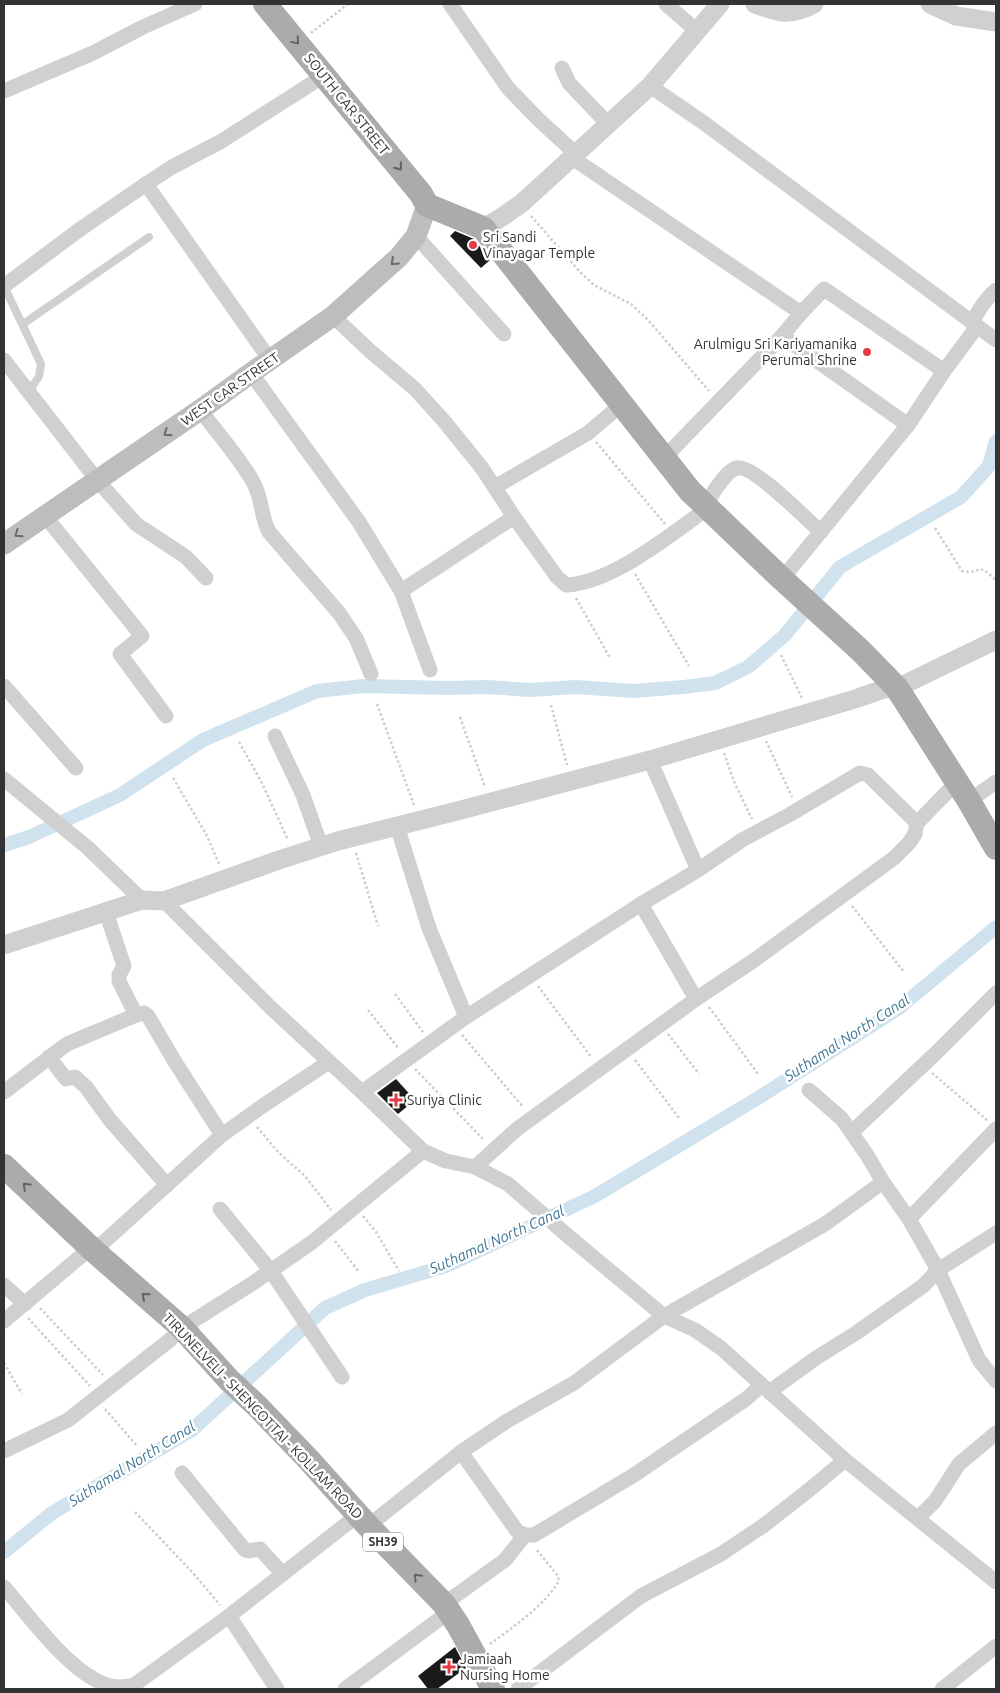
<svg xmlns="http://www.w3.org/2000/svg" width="1000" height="1693" font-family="Ubuntu,sans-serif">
  <rect width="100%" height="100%" fill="#fff"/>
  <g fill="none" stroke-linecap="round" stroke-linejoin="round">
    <!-- canal -->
    <g stroke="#cfe2ee" stroke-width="14">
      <polyline points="4,845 29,837 120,795 203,740 317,691 364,686 448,688 487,687 530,690 576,687 633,691 684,687 715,683 748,667 785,635 840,567 961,497 989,466 996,441"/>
      <polyline points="4,1552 52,1513 192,1430 325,1308 365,1290 446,1266 595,1196 758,1098 899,1008 996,927"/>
    </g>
  </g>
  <!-- building -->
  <g fill="#1a1a1a">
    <polygon points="455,231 474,239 490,260 481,268 450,236"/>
    <polygon points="396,1079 415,1100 398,1114 377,1093"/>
    <polygon points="455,1647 466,1668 437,1689 428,1689 418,1676"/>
  </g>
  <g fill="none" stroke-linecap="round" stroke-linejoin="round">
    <!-- path -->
    <g stroke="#cdcdcd" stroke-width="2.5" stroke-dasharray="2.5 2.5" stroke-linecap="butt">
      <polyline points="311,33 348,4"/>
      <polyline points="531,216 580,272 594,285 631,304 649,321 709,391"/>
      <polyline points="596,442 665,524"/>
      <path d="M 935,528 L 962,571 C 982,575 977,560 996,581"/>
      <polyline points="635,574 689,666"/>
      <polyline points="576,598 610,658"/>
      <polyline points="781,655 802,698"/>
      <polyline points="377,704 414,805"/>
      <polyline points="551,705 567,765"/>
      <polyline points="460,717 485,787"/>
      <polyline points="766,741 792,797"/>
      <polyline points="239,742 261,781 288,840"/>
      <polyline points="724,753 735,784 752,819"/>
      <polyline points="173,778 206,834 220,866"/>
      <polyline points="356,853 378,926"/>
      <polyline points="852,906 904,972"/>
      <polyline points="538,986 591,1057"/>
      <polyline points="395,994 423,1032"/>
      <polyline points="709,1007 758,1074"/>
      <polyline points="368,1010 399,1049"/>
      <polyline points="668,1034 699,1074"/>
      <polyline points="462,1035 523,1107"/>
      <polyline points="635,1060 679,1118"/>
      <polyline points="415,1069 484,1140"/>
      <polyline points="932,1073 987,1120"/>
      <polyline points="257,1127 279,1153 305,1176 331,1210"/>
      <polyline points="363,1216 376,1232 399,1271"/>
      <polyline points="335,1241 359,1272"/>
      <polyline points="40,1308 103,1375"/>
      <polyline points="28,1318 90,1386"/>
      <polyline points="4,1363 22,1394"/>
      <polyline points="105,1409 137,1446"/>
      <polyline points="135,1512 194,1574 220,1605"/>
      <path d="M 490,1644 C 513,1627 544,1606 559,1581 L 558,1576 L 536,1549"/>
    </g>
    <!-- service -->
    <g stroke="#d0d0d0" stroke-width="8">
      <polyline points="4,286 41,364 39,376 29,392"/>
      <polyline points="23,324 149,237"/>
    </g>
    <!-- minor -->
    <g stroke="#d0d0d0" stroke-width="15">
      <polyline points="450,4 508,88 538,119 575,153"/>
      <polyline points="666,4 697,31"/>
      <polyline points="562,68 569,83 608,124"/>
      <polyline points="650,86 704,123 996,340"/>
      <polyline points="4,91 93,53 143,27 195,4"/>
      <polyline points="571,157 801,313"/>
      <polyline points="146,184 270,360"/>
      <polyline points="416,236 504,334"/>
      <polyline points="4,286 79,230 146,184 172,167 220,142 325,75"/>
      <path d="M 333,316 L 370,351 L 415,389 L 444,421 L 482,468 L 514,517 L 557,577 L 566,585 C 612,583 670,535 708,508"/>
      <polyline points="4,360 97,480 136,524 186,557 206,578"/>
      <polyline points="251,373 359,522 401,591 430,670"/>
      <path d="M 200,410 C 217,432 238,456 252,480 C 263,498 260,515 269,532 L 339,613 L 356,638 L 371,674"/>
      <polyline points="908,425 944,371"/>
      <polyline points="664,458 782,336"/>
      <polyline points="495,487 588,433 622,404"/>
      <path d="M 705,505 C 712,495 726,470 737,468 C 753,464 807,520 821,532"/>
      <polyline points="45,516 142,636 120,654 166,716"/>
      <path d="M 782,579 L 908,425 L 782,336 L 801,313 L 824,289 L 944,371 L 973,332 L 974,328 L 972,322 C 979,310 986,298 996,290"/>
      <polyline points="401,591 514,517"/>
      <polyline points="4,686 76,768"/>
      <polyline points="275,736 303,795 321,846"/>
      <polyline points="650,760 698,870"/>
      <polyline points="4,779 88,848 142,900"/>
      <polyline points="969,801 996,782"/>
      <polyline points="397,826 429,928 466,1017"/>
      <polyline points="164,901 270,1007 362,1092 423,1151 446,1161 475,1167 508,1184 568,1236 664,1316 695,1330 721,1348 845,1460 996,1582"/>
      <polyline points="641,904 696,999"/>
      <polyline points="106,912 124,966 119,975 119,981 136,1015"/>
      <polyline points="49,1057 66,1079 75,1077 86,1087 110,1120 167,1185"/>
      <polyline points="809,1090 842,1119 867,1155 883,1182 909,1219 938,1270 979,1360 996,1381"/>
      <polyline points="4,1092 67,1044 136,1015 144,1013 148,1016 175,1062 222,1135"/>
      <polyline points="362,1092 466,1017 641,904 698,870 742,840 789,815 860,773 868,775 917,823"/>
      <polyline points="852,1132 936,1053 996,993"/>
      <polyline points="475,1167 517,1129 696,999 753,961 894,858 909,843 915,834 917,823 957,782"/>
      <polyline points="220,1209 271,1271 342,1377"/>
      <polyline points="909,1219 996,1129"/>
      <polyline points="94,1251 222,1135 264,1105 329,1062"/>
      <polyline points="4,1285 25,1304"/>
      <polyline points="4,1321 87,1251 92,1249"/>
      <polyline points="769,1392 816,1358 856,1333 923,1286 938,1270 996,1233"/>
      <polyline points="4,1451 68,1420 171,1339 182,1328 253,1283 311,1243 423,1151"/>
      <polyline points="461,1452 517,1531 525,1535 534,1535 634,1475 746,1399 755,1391 761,1384"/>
      <polyline points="182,1473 245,1550 249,1551 260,1549 283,1574"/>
      <polyline points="918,1518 935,1501 959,1464 996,1433"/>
      <polyline points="368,1526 461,1452 507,1421 574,1383 664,1316 825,1224 883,1182"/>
      <path d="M 4,1587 C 30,1617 67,1669 104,1684 C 114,1688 124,1688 134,1685 L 229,1616 L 358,1515"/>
      <polyline points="444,1604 505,1560 525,1535"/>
      <polyline points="229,1616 277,1689"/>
      <polyline points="345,1689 449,1612"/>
      <polyline points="518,1689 641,1596 721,1554 763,1526 809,1490 845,1460"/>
      <polyline points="942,1689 996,1646"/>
    </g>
    <!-- tertiary -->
    <g stroke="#d0d0d0" stroke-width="19">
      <path d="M 755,4 C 779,13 790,17 814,4"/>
      <polyline points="930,4 956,16 996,22"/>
      <polyline points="483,228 502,217 522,203 650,86 720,4"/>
      <polyline points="4,945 142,900 164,901 279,860 338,841 461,810 650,760 855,699 884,689 897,688 996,640"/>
    </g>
    <!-- secondary -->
    <polyline stroke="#bdbdbd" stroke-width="21" points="4,544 200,410 251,373 333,316 399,257 416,236 427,205"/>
    <!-- primary -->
    <g stroke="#ababab" stroke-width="24">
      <polyline points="265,4 421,194 427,205 483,228 690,491 782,579 861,651 897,688 969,801 996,848"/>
      <polyline points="4,1166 94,1251 182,1328 229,1380 257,1406 309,1460 368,1526 444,1604 458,1625 493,1689"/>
    </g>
  </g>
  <!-- one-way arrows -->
  <defs><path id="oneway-chevron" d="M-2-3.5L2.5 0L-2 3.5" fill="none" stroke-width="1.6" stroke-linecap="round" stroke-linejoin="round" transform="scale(1.25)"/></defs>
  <g stroke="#636363">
    <use href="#oneway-chevron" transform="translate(296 41) rotate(50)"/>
    <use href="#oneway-chevron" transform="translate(399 167) rotate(51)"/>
    <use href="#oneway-chevron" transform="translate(26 1186) rotate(-137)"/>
    <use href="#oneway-chevron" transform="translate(145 1296) rotate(-139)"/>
    <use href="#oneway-chevron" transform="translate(417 1577) rotate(-134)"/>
  </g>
  <g stroke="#6a6a6a">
    <use href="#oneway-chevron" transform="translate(394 262) rotate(137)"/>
    <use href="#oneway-chevron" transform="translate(167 433) rotate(146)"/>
    <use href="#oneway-chevron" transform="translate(18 534) rotate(145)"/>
  </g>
  <!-- markers -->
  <g fill="#e63946" stroke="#fff" stroke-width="2">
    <circle cx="473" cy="245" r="5"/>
    <circle cx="867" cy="352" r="5"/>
    <path d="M393.5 1092.5h5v5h5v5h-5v5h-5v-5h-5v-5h5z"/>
    <path d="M446.5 1659.5h5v5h5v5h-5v5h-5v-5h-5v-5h5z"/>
  </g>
  <g text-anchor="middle" stroke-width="5" stroke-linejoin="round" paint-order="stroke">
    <!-- shield labels -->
    <rect fill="#fff" stroke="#707070" stroke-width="1" x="363" y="1532.5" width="40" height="19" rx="4"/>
    <g font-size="12" font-weight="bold" fill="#333">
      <text x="383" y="1546">SH39</text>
    </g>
    <!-- street labels -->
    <g font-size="14" fill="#333" stroke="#fff">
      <text transform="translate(347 104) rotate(51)" y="5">SOUTH CAR STREET</text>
      <text transform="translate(230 389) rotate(-35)" y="5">WEST CAR STREET</text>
      <text transform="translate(263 1416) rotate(46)" y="5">TIRUNELVELI - SHENCOTTAI - KOLLAM ROAD</text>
    </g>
    <!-- poi labels -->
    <g font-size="14" fill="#333" stroke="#fff" text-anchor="start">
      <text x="483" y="242">Sri Sandi<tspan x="483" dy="16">Vinayagar Temple</tspan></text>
      <text x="857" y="349" text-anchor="end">Arulmigu Sri Kariyamanika<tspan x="857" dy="16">Perumal Shrine</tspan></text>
      <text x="407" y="1105">Suriya Clinic</text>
      <text x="460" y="1664">Jamiaah<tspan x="460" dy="16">Nursing Home</tspan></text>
    </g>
    <!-- water labels -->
    <g font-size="15" font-style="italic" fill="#3f7597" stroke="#fff">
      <text transform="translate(847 1038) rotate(-33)" y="5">Suthamal North Canal</text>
      <text transform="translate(497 1240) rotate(-24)" y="5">Suthamal North Canal</text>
      <text transform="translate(132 1464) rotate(-32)" y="5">Suthamal North Canal</text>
    </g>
  </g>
  <!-- border -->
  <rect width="1000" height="1693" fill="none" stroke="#333333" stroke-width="10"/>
</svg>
